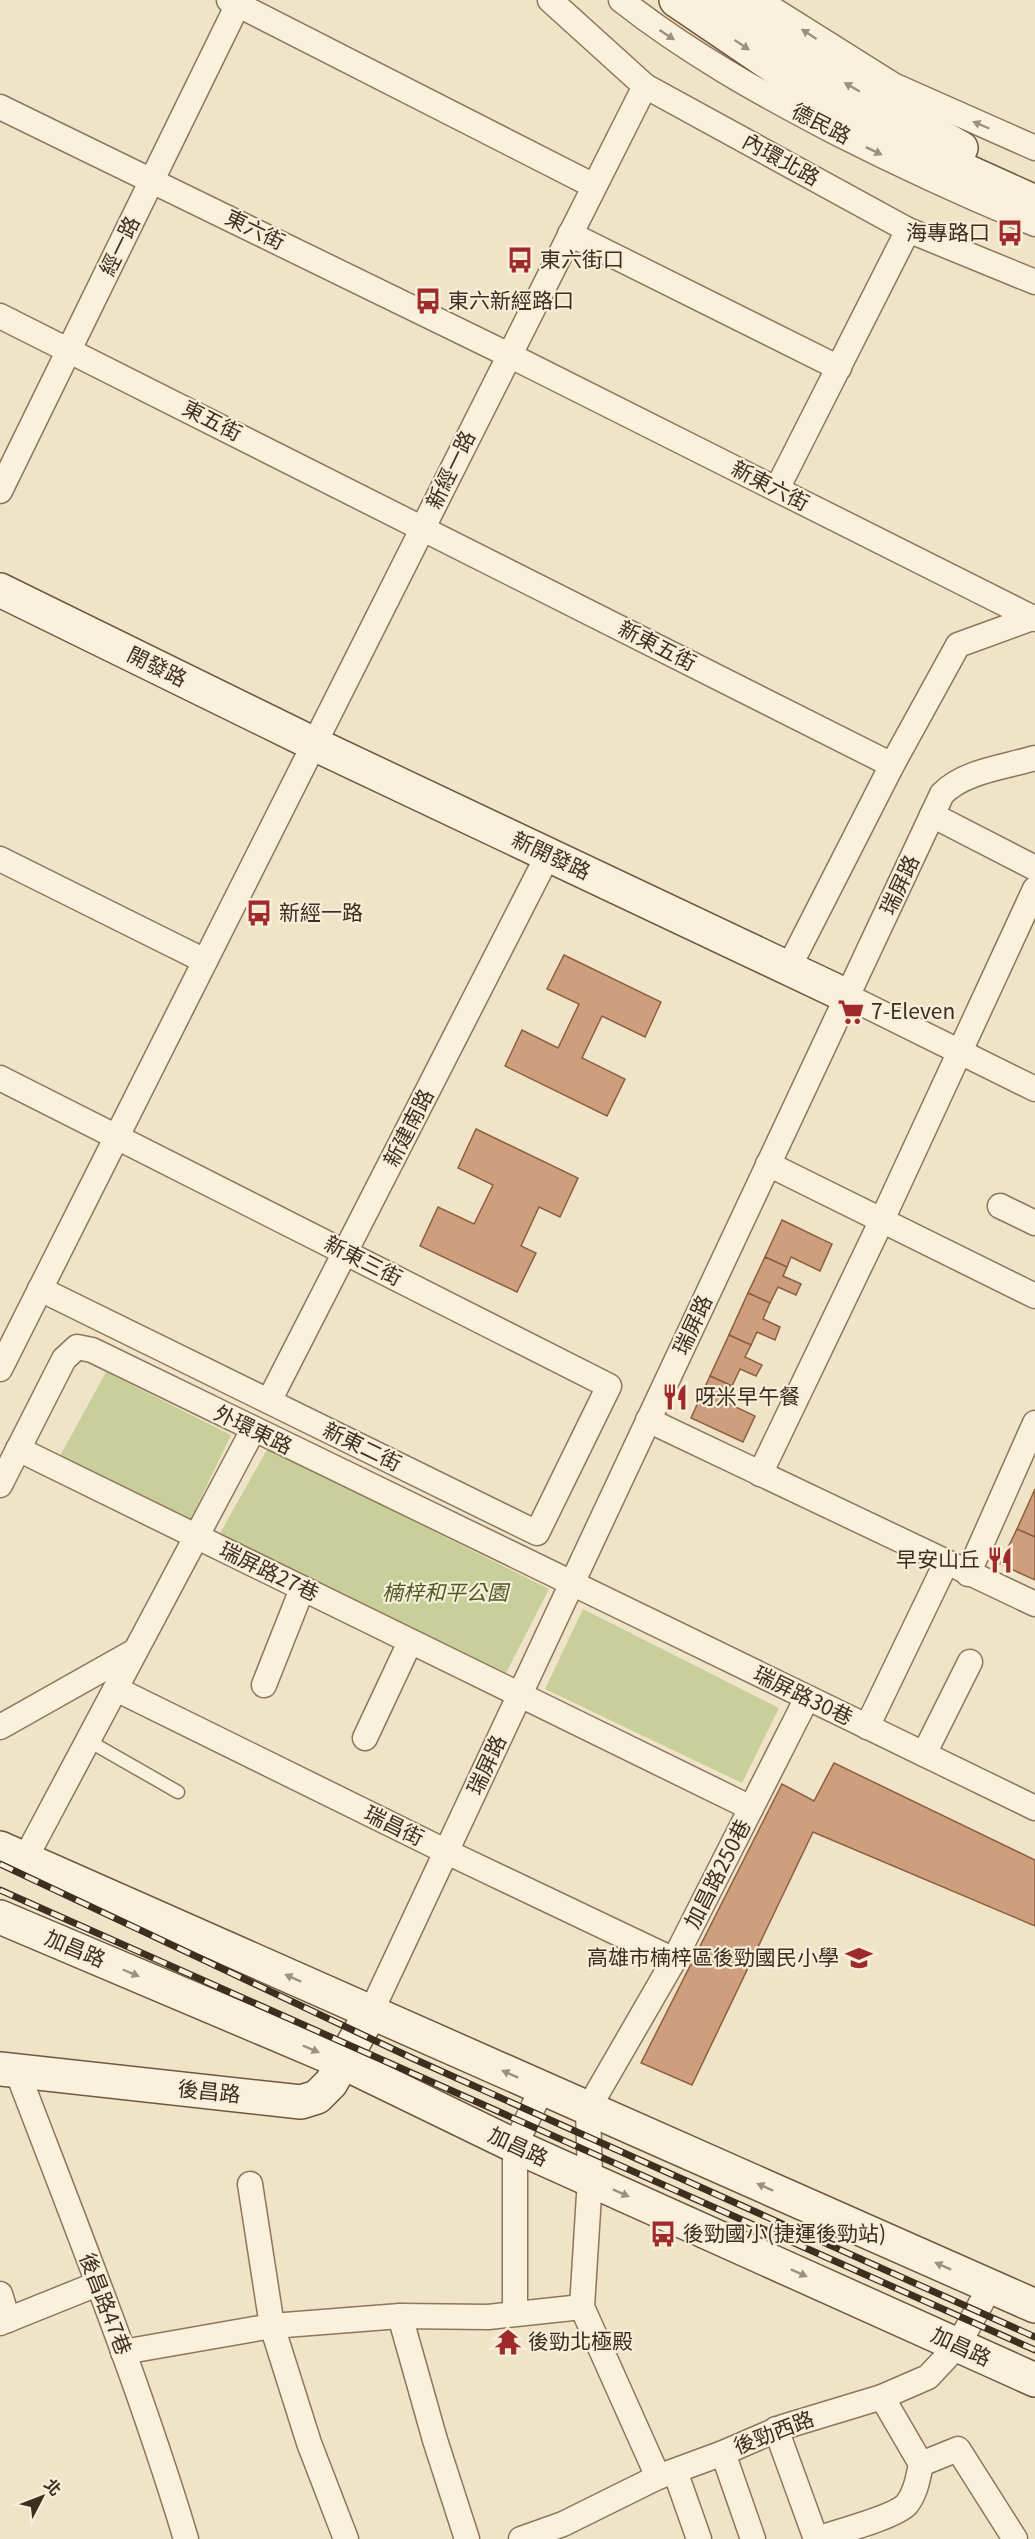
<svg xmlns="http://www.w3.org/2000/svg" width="1035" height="2539" font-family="Georgia,'Noto Sans TC',serif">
  <rect width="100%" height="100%" fill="#f0e4c8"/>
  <!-- green -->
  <g fill="#c9cf9b">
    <polygon points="106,1372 231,1435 189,1523 60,1456"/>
    <polygon points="268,1448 549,1589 503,1679 219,1535"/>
    <polygon points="583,1609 779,1708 742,1783 545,1689"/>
  </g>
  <!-- building -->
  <g fill="#cf9f7d" stroke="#8d5f41" stroke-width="1.5">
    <polygon points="564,955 661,1002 645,1037 602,1016 582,1058 625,1079 607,1116 505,1066 522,1030 558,1048 579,1004 547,989"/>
    <polygon points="476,1129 578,1178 560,1217 539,1207 521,1246 536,1253 517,1292 420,1246 438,1207 474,1224 493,1185 458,1168"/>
    <polygon points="782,1220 832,1244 820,1271 791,1257 787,1267 765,1257"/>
    <polygon points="765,1257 787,1267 783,1276 801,1284 796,1295 778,1287 770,1303 748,1293"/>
    <polygon points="748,1293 770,1303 763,1319 780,1327 775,1340 757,1332 751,1345 729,1335"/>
    <polygon points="729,1335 751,1345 745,1357 762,1365 756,1376 740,1369 732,1386 710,1376"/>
    <polygon points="710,1376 732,1386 725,1402 755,1416 743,1442 691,1418"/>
    <polygon points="1035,1489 1035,1537 1017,1529"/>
    <polygon points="1017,1529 1035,1537 1035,1580 1000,1564"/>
    <polygon points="834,1763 1035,1860 1035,1926 813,1832 692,2085 641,2063 782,1784 814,1801"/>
  </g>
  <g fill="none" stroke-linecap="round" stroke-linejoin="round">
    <!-- lane casing -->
    <g stroke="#8d765c" stroke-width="15">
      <polyline id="lane" points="87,1740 178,1792"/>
    </g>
    <!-- street casing -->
    <g stroke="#8d765c" stroke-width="27">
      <g id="street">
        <polyline points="229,0 594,186"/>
        <polyline points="550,0 645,86 908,230 1035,282"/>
        <path d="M 621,0 C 687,52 760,93 835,132 C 900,165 967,196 1035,224"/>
        <polyline points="758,0 893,85 1035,148"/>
        <polyline points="0,107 509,355 1035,619"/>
        <polyline points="570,234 839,368"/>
        <polyline points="0,316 892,765"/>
        <polyline points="777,489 908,230"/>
        <polyline points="0,491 240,0"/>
        <polyline points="932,815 1035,868"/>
        <polyline points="0,859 205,961"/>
        <polyline points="789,967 892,765 958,645 1035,617"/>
        <polyline points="847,996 1035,1089"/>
        <polyline points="0,1078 609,1386 537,1533 40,1289"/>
        <polyline points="768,1164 1035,1296"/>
        <polyline points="1000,1206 1035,1223"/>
        <polyline points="0,1369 645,86"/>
        <polyline points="269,1401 548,855"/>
        <polyline points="648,1420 1035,1604"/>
        <polyline points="18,1449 751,1808"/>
        <polyline points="760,1474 882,1220 1035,889"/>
        <polyline points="0,1485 64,1359 77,1347 92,1350 1035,1808"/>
        <polyline points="968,1574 1035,1423"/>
        <polyline points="264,1685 302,1589"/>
        <polyline points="116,1689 447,1852 674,1960"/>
        <polyline points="0,1727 135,1651"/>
        <polyline points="867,1727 946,1563"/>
        <polyline points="365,1738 410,1642"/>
        <polyline points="924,1754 970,1662"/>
        <polyline points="25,1859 253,1430"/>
        <path d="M 371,2012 L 942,794 C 964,771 1005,767 1035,758"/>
        <path d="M 17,2071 C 76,2226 138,2380 186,2539"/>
        <polyline points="250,2184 272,2326 309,2443 346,2539"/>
        <polyline points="0,2294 8,2320"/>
        <polyline points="515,2312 515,2146 542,2088"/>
        <polyline points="400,2316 435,2440 467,2539"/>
        <polyline points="0,2323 97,2284"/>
        <polyline points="123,2352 272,2326 400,2316 488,2317 582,2307"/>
        <polyline points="882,2397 921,2464 958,2449 1015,2539"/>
        <polyline points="776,2429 816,2539"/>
        <polyline points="723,2453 753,2539"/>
        <polyline points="675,2471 699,2539"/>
        <polyline points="658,2477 582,2307 590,2179 588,2109 674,1960 807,1698"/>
        <polyline points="521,2539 563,2524 658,2477 723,2453 783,2427 882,2397 928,2377 958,2345 990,2287"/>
        <path d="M 816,2539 C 834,2533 896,2517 907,2504 C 916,2492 918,2478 921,2464"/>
      </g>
    </g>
    <!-- secondary casing -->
    <g stroke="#6f573f" stroke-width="36">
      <g id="secondary">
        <polyline points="676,0 798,83 871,128 1035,202"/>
        <polyline points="716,0 804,59 961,148"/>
        <polyline points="0,590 314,744 847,996"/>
        <polyline points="0,1848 1035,2306"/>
        <polyline points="0,1917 342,2062 515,2146 1035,2380"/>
        <polyline points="0,2069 301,2102 317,2097 331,2083 371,2012"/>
      </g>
    </g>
    <!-- lane -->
    <use href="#lane" stroke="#faf1dc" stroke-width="12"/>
    <!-- street -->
    <use href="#street" stroke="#faf1dc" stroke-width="24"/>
    <!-- secondary -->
    <use href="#secondary" stroke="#faf1dc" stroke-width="33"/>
    <!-- rail casing -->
    <g stroke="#3d2e20" stroke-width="7">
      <g id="rail">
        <polyline points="0,1864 414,2059 1035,2337"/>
        <polyline points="0,1890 1035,2350"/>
      </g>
    </g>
    <!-- rail -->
    <use href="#rail" stroke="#f7eed8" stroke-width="4.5" stroke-dasharray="14" stroke-linecap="butt"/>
  </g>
  <!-- one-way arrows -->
  <defs><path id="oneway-solid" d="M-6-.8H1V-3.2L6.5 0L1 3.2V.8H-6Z" transform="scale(1.5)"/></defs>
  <g fill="#9c907e">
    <use href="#oneway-solid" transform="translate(809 34) rotate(-147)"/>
    <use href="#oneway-solid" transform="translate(667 35) rotate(33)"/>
    <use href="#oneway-solid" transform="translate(742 45) rotate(34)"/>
    <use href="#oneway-solid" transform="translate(852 87) rotate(-150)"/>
    <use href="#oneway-solid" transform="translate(981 125) rotate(-157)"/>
    <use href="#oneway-solid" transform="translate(874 151) rotate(26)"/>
    <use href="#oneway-solid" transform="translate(131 1973) rotate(23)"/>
    <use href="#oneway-solid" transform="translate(293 1978) rotate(-156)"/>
    <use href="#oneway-solid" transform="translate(311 2049) rotate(23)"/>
    <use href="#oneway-solid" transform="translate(510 2074) rotate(-156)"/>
    <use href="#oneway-solid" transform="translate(765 2187) rotate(-156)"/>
    <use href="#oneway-solid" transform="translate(621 2193) rotate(24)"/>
    <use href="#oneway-solid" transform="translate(943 2266) rotate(-156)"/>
    <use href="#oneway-solid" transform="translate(799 2273) rotate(24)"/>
  </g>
  <!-- icons -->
  <defs>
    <g id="bus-bare" transform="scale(2.07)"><path d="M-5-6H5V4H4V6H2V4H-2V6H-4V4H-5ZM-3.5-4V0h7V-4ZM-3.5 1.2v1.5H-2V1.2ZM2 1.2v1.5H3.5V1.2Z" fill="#9e2a2b" stroke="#f7eed8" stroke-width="2.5" paint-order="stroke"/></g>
    <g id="supermarket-bare" transform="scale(2.07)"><path d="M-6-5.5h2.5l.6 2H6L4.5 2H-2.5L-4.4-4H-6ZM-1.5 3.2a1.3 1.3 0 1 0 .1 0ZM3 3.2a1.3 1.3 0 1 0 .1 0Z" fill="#9e2a2b" stroke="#f7eed8" stroke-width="2.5" paint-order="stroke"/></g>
    <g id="restaurant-bare" transform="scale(2.07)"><path d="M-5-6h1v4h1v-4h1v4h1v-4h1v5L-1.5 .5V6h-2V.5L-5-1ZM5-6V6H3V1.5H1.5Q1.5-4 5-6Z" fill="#9e2a2b" stroke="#f7eed8" stroke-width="2.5" paint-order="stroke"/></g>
    <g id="school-bare" transform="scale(2.07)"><path d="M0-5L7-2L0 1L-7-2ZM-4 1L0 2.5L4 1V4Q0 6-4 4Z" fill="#9e2a2b" stroke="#f7eed8" stroke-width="2.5" paint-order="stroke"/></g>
    <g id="temple-bare" transform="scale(2.07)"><path d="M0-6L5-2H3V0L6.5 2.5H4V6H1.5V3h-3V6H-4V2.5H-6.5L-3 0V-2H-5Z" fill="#9e2a2b" stroke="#f7eed8" stroke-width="2.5" paint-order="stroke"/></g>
  </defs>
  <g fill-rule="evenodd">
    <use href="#bus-bare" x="1010" y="233"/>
    <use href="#bus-bare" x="520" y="260"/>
    <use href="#bus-bare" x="428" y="301"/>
    <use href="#bus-bare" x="259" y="913"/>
    <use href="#supermarket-bare" x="851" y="1012"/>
    <use href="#restaurant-bare" x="675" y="1397"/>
    <use href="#restaurant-bare" x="1000" y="1560"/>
    <use href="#school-bare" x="859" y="1958"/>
    <use href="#bus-bare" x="663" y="2234"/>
    <use href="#temple-bare" x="508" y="2342"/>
  </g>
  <g text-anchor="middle" stroke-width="4.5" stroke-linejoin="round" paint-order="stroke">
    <!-- street labels -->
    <g font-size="21" fill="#3d2e20" stroke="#f7eed8">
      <text transform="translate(821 124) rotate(27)" y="7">德民路</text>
      <text transform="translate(781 160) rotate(29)" y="7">內環北路</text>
      <text transform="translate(255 230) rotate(26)" y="7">東六街</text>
      <text transform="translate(120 246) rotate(-64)" y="7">經一路</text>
      <text transform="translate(212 421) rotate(27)" y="7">東五街</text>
      <text transform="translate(451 470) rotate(-64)" y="7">新經一路</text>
      <text transform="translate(770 486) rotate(27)" y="7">新東六街</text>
      <text transform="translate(657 646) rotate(27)" y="7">新東五街</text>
      <text transform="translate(157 667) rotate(26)" y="7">開發路</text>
      <text transform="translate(551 856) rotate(25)" y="7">新開發路</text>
      <text transform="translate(900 885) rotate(-65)" y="7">瑞屏路</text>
      <text transform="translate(409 1128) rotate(-63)" y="7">新建南路</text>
      <text transform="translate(363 1261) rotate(27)" y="7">新東三街</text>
      <text transform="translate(693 1325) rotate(-65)" y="7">瑞屏路</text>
      <text transform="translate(253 1430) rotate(26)" y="7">外環東路</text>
      <text transform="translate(362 1447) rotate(26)" y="7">新東二街</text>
      <text transform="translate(269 1572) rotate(26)" y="7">瑞屏路27巷</text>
      <text transform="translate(803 1696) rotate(26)" y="7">瑞屏路30巷</text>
      <text transform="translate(487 1765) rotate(-65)" y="7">瑞屏路</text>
      <text transform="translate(394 1826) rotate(26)" y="7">瑞昌街</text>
      <text transform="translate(718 1874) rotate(-63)" y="7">加昌路250巷</text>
      <text transform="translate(75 1949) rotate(23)" y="7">加昌路</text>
      <text transform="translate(209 2092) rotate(6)" y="7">後昌路</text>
      <text transform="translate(518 2147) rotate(25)" y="7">加昌路</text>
      <text transform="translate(105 2304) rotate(69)" y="7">後昌路47巷</text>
      <text transform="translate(961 2347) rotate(25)" y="7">加昌路</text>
      <text transform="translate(774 2433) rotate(-21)" y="7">後勁西路</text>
    </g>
    <!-- poi labels -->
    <g font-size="21" fill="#3d2e20" stroke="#f7eed8" text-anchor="start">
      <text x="990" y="240" text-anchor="end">海專路口</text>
      <text x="540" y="267">東六街口</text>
      <text x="448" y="308">東六新經路口</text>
      <text x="279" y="920">新經一路</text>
      <text x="871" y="1019">7-Eleven</text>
      <text x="695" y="1404">呀米早午餐</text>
      <text x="980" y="1567" text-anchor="end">早安山丘</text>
      <text x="839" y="1965" text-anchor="end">高雄市楠梓區後勁國民小學</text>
      <text x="683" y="2241">後勁國小(捷運後勁站)</text>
      <text x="528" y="2349">後勁北極殿</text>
    </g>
    <!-- park labels -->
    <g font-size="21" font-style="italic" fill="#4d5a26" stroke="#f7eed8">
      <text x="445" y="1600">楠梓和平公園</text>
    </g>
  </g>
  <!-- north arrow -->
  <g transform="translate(42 2497) rotate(48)" stroke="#f7eed8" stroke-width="4.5" paint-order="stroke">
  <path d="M0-4.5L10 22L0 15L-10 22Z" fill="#3d2e20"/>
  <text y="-9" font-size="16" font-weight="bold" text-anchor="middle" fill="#3d2e20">北</text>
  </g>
</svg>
